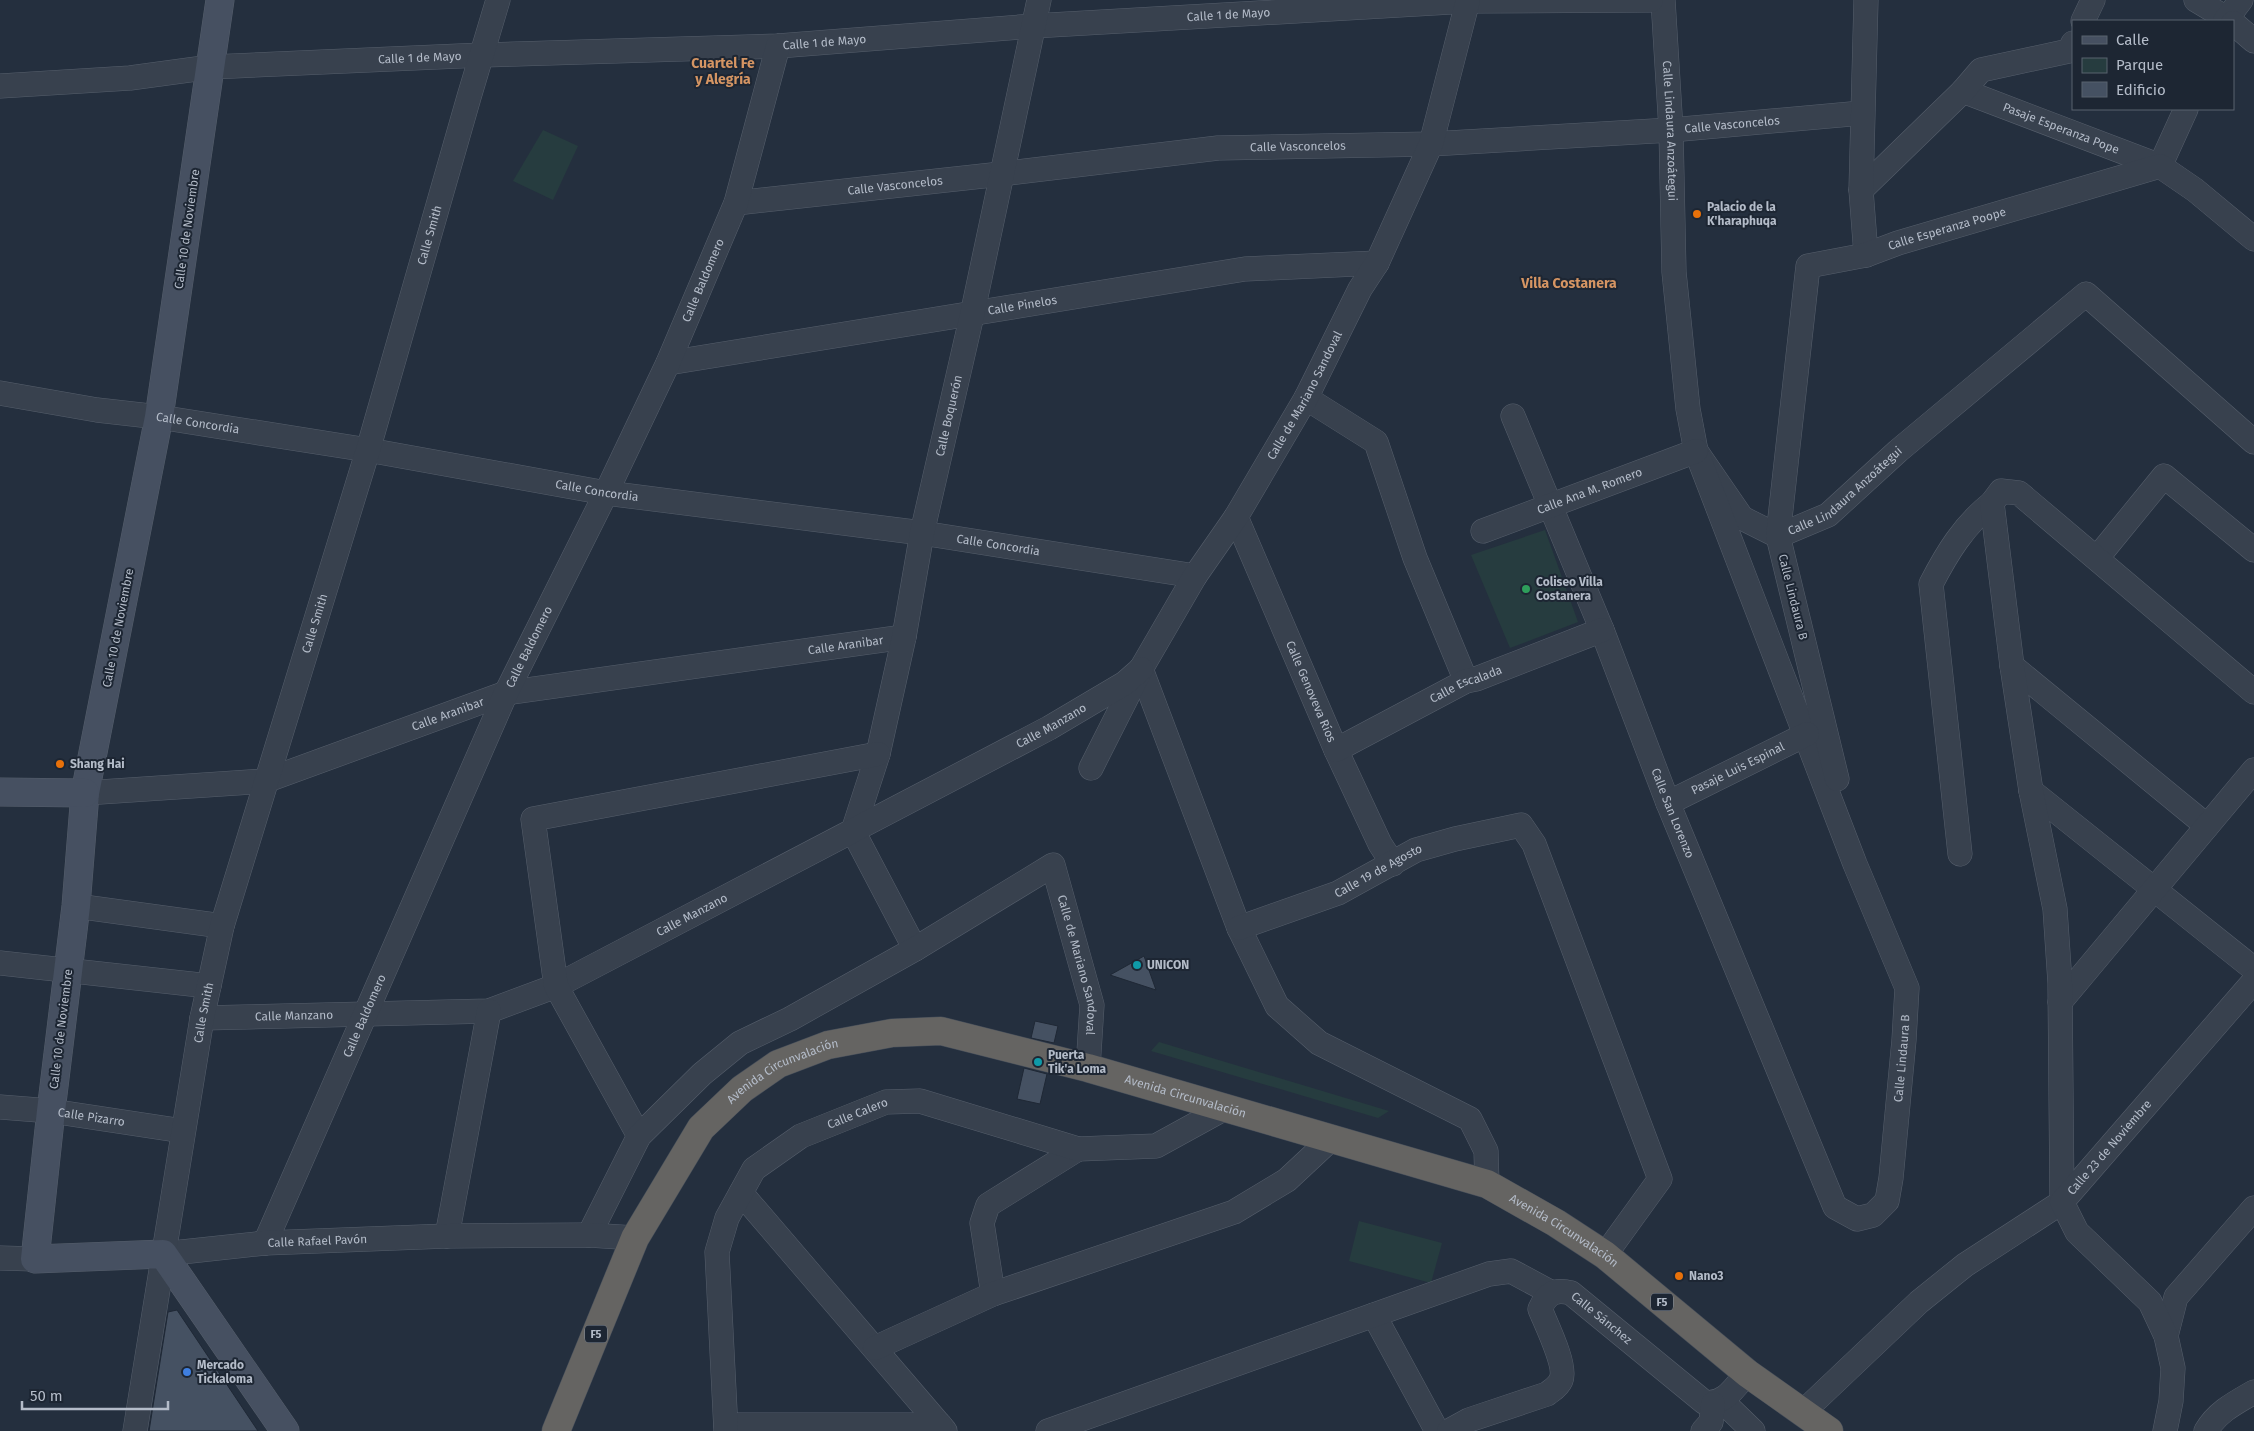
<svg xmlns="http://www.w3.org/2000/svg" width="2254" height="1431" font-family="'Fira Sans',sans-serif">
  <rect width="100%" height="100%" fill="#242f3e"/>
  <!-- green -->
  <g fill="#263c3f">
    <polygon points="543,130 578,146 553,200 513,181"/>
    <polygon points="1545,530 1578,622 1510,648 1471,555"/>
    <polygon points="1159,1042 1389,1111 1378,1118 1151,1051"/>
    <polygon points="1359,1221 1442,1243 1431,1283 1349,1261"/>
  </g>
  <!-- building -->
  <g fill="#455162" stroke="#1f2835">
    <polygon points="1144,956 1156,990 1110,975"/>
    <polygon points="1035,1021 1058,1026 1054,1043 1031,1038"/>
    <polygon points="1024,1068 1047,1074 1040,1104 1017,1099"/>
    <polygon points="177,1310 258,1431 149,1431 168,1312"/>
  </g>
  <g fill="none" stroke-linecap="round" stroke-linejoin="round">
    <!-- minor casing -->
    <g stroke="#565f6c" stroke-width="25">
      <g id="minor">
        <path id="s1" d="M 1663,0 L 1671,130 L 1674,272 L 1688,409 L 1696,451 L 1742,518 L 1778,536 L 1828,515 L 1898,451 L 2086,294 L 2254,442"/>
        <polyline points="2196,0 2231,21"/>
        <polyline points="2083,21 2093,0"/>
        <polyline points="2225,21 2241,0"/>
        <polyline points="2233,23 2254,41"/>
        <path id="s2" d="M 0,86 L 130,78 L 211,67 L 482,55 L 778,46 L 1033,26 L 1468,1 L 1651,0"/>
        <path id="s3" d="M 1963,91 L 2160,166 L 2186,109"/>
        <polyline points="1861,190 1963,91 1981,70 2069,51 2073,43"/>
        <path id="s4" d="M 736,203 L 1001,174 L 1218,148 L 1431,144 L 1671,130 L 1862,113"/>
        <polyline points="1866,255 1861,190 1866,0"/>
        <path id="s5" d="M 668,363 L 1245,269 L 1377,263"/>
        <path id="s6" d="M 0,393 L 97,410 L 159,417 L 368,450 L 606,493 L 922,533 L 1195,576"/>
        <polyline points="1306,398 1376,442 1415,558 1466,681"/>
        <path id="s7" d="M 1513,416 L 1602,630 L 1668,803 L 1835,1207 L 1857,1219 L 1873,1215 L 1887,1201 L 1891,1178 L 1904,1040 L 1907,988 L 1855,864 L 1696,451"/>
        <path id="s8" d="M 1236,517 L 1336,750 L 1380,844 L 1393,864"/>
        <path id="s9" d="M 1483,531 L 1696,451"/>
        <polyline points="2097,558 2164,476 2254,550"/>
        <polyline points="2012,666 2207,826"/>
        <polyline points="1141,669 1239,928 1277,1006 1319,1043 1470,1119 1486,1151 1487,1184"/>
        <path id="s10" d="M 1336,750 L 1466,681 L 1476,679 L 1602,630"/>
        <path id="s11" d="M 1091,768 L 1141,669 L 1195,576 L 1236,517 L 1306,398 L 1360,289 L 1377,263 L 1431,144 L 1468,0"/>
        <path id="s12" d="M 1837,779 L 1778,536 L 1808,266 L 1866,255 L 1898,243 L 2160,166 L 2195,190 L 2254,239"/>
        <polyline points="2031,791 2254,969"/>
        <path id="s13" d="M 85,793 L 265,781 L 506,693 L 904,637"/>
        <path id="s14" d="M 1668,803 L 1807,734"/>
        <path d="M 1960,854 L 1931,584 C 1947,553 1964,525 1992,503"/>
        <polyline points="76,906 222,926"/>
        <path id="s15" d="M 1239,928 L 1338,893 L 1416,850 L 1455,839 L 1521,825 L 1534,844 L 1660,1179 L 1605,1255"/>
        <path id="s16" d="M 915,949 L 853,831 L 878,754 L 904,637 L 922,533 L 972,315 L 1039,0"/>
        <polyline points="0,963 209,986"/>
        <polyline points="2060,1002 2254,770"/>
        <path id="s17" d="M 202,1018 L 489,1011 L 556,986 L 1049,728 L 1125,683 L 1141,669"/>
        <path id="s18" d="M 0,1107 L 51,1111 L 183,1131"/>
        <polyline points="639,1136 556,986 533,819 878,754"/>
        <polyline points="741,1193 945,1431"/>
        <path id="s19" d="M 589,1235 L 639,1136 L 702,1074 L 740,1043 L 790,1019 L 915,949 L 1053,865 L 1092,1005 L 1088,1068"/>
        <polyline points="447,1236 489,1011"/>
        <path id="s20" d="M 265,1243 L 506,693 L 606,493 L 668,363 L 736,203 L 778,46"/>
        <path id="s21" d="M 163,1254 L 265,1243 L 447,1236 L 589,1235 L 635,1238"/>
        <polyline points="0,1258 35,1259"/>
        <polyline points="993,1294 982,1223 988,1205 1078,1149"/>
        <polyline points="1374,1315 1437,1431"/>
        <polyline points="2166,1336 2176,1297 2254,1208"/>
        <polyline points="875,1348 993,1294 1234,1212 1287,1180 1332,1138"/>
        <polyline points="1722,1401 1753,1431"/>
        <polyline points="1803,1412 1919,1302 1965,1265 2062,1202 2060,983 2055,909 2031,791 2012,666 1992,503 2001,491 2019,493 2254,692"/>
        <polyline points="726,1425 940,1425"/>
        <path id="s22" d="M 135,1431 L 202,1018 L 222,926 L 368,450 L 469,97 L 498,0"/>
        <path id="s23" d="M 726,1431 L 717,1252 L 727,1218 L 754,1169 L 801,1136 L 886,1102 L 920,1101 L 1078,1149 L 1156,1146 L 1227,1107"/>
        <polyline points="1048,1431 1489,1274 1511,1271 1552,1293"/>
        <path id="s24" d="M 1449,1431 L 1469,1420 L 1547,1394 C 1552,1390 1558,1387 1561,1380 C 1567,1366 1546,1324 1540,1309 C 1547,1293 1555,1289 1571,1293 L 1704,1402 C 1724,1406 1735,1387 1747,1373"/>
        <polyline points="1703,1431 1711,1422 1713,1404"/>
        <path id="s25" d="M 2165,1431 L 2171,1401 L 2173,1368 L 2166,1336 L 2150,1302 L 2077,1232 L 2062,1202 L 2254,981"/>
        <path d="M 2206,1431 C 2217,1412 2235,1403 2254,1392"/>
      </g>
    </g>
    <!-- secondary casing -->
    <g stroke="#565f6c" stroke-width="29">
      <g id="secondary">
        <polyline points="220,0 159,417 85,793 76,906 51,1111 35,1259 163,1254 285,1431"/>
        <polyline points="0,792 85,793"/>
      </g>
    </g>
    <!-- trunk casing -->
    <g stroke="#434c59" stroke-width="29">
      <g id="trunk">
        <path id="s26" d="M 556,1431 L 635,1238 L 701,1128 L 742,1089 L 778,1064 L 828,1045 L 892,1033 L 941,1031 L 1088,1068 L 1487,1184 L 1556,1223 L 1605,1255 L 1747,1373 L 1829,1431"/>
      </g>
    </g>
    <!-- minor -->
    <use href="#minor" stroke="#38414e" stroke-width="24"/>
    <!-- secondary -->
    <use href="#secondary" stroke="#465061" stroke-width="28"/>
    <!-- trunk -->
    <use href="#trunk" stroke="#656462" stroke-width="28"/>
  </g>
  <!-- markers -->
  <g fill="#e8710a" stroke="#1d2633" stroke-width="2">
    <circle cx="1697" cy="214" r="5"/>
    <circle cx="60" cy="764" r="5"/>
    <circle cx="1679" cy="1276" r="5"/>
  </g>
  <circle fill="#2e9e5b" stroke="#1d2633" stroke-width="2" cx="1526" cy="589" r="5"/>
  <g fill="#0f9aa8" stroke="#1d2633" stroke-width="2">
    <circle cx="1137" cy="965" r="5"/>
    <circle cx="1038" cy="1062" r="5"/>
  </g>
  <circle fill="#3f7fe0" stroke="#1d2633" stroke-width="2" cx="187" cy="1372" r="5"/>
  <g text-anchor="middle" stroke-width="4" stroke-linejoin="round" paint-order="stroke">
    <!-- shield labels -->
    <g fill="#1d2633" stroke="#878f9c" stroke-width="1">
      <rect x="1651" y="1293.5" width="22" height="17" rx="4"/>
      <rect x="585" y="1325.5" width="22" height="17" rx="4"/>
    </g>
    <g font-size="11" font-weight="bold" fill="#b4bcc9">
      <text x="1662" y="1306">F5</text>
      <text x="596" y="1338">F5</text>
    </g>
    <!-- street labels -->
    <g font-size="12" fill="#b4bcc9" stroke="#1d2633">
      <text dy="4" stroke="none"><textPath href="#s2" startOffset="1231">Calle 1 de Mayo</textPath></text>
      <text dy="4" stroke="none"><textPath href="#s2" startOffset="826">Calle 1 de Mayo</textPath></text>
      <text dy="4" stroke="none"><textPath href="#s2" startOffset="421">Calle 1 de Mayo</textPath></text>
      <text dy="4" stroke="none"><textPath href="#s4" startOffset="1000">Calle Vasconcelos</textPath></text>
      <text dy="4" stroke="none"><textPath href="#s3" startOffset="105">Pasaje Esperanza Pope</textPath></text>
      <text dy="4" stroke="none"><textPath href="#s1" startOffset="131">Calle Lindaura Anzoátegui</textPath></text>
      <text dy="4" stroke="none"><textPath href="#s4" startOffset="565">Calle Vasconcelos</textPath></text>
      <text dy="4" stroke="none"><textPath href="#s4" startOffset="160">Calle Vasconcelos</textPath></text>
      <text transform="translate(187 229) rotate(-82)" y="4">Calle 10 de Noviembre</text>
      <text dy="4" stroke="none"><textPath href="#s12" startOffset="666">Calle Esperanza Poope</textPath></text>
      <text dy="4" stroke="none"><textPath href="#s22" startOffset="1234">Calle Smith</textPath></text>
      <text dy="4" stroke="none"><textPath href="#s20" startOffset="1058">Calle Baldomero</textPath></text>
      <text dy="4" stroke="none"><textPath href="#s5" startOffset="359">Calle Pinelos</textPath></text>
      <text dy="4" stroke="none"><textPath href="#s11" startOffset="430">Calle de Mariano Sandoval</textPath></text>
      <text dy="4" stroke="none"><textPath href="#s16" startOffset="560">Calle Boquerón</textPath></text>
      <text dy="4" stroke="none"><textPath href="#s6" startOffset="200">Calle Concordia</textPath></text>
      <text dy="4" stroke="none"><textPath href="#s6" startOffset="605">Calle Concordia</textPath></text>
      <text dy="4" stroke="none"><textPath href="#s9" startOffset="114">Calle Ana M. Romero</textPath></text>
      <text dy="4" stroke="none"><textPath href="#s1" startOffset="656">Calle Lindaura Anzoátegui</textPath></text>
      <text dy="4" stroke="none"><textPath href="#s6" startOffset="1010">Calle Concordia</textPath></text>
      <text transform="translate(1793 597) rotate(76)" y="4">Calle Lindaura B</text>
      <text dy="4" stroke="none"><textPath href="#s22" startOffset="829">Calle Smith</textPath></text>
      <text transform="translate(118 628) rotate(-79)" y="4">Calle 10 de Noviembre</text>
      <text dy="4" stroke="none"><textPath href="#s13" startOffset="780">Calle Aranibar</textPath></text>
      <text dy="4" stroke="none"><textPath href="#s20" startOffset="652">Calle Baldomero</textPath></text>
      <text dy="4" stroke="none"><textPath href="#s10" startOffset="146">Calle Escalada</textPath></text>
      <text dy="4" stroke="none"><textPath href="#s8" startOffset="190">Calle Genoveva Ríos</textPath></text>
      <text dy="4" stroke="none"><textPath href="#s13" startOffset="375">Calle Aranibar</textPath></text>
      <text dy="4" stroke="none"><textPath href="#s17" startOffset="918">Calle Manzano</textPath></text>
      <text dy="4" stroke="none"><textPath href="#s14" startOffset="78">Pasaje Luis Espinal</textPath></text>
      <text dy="4" stroke="none"><textPath href="#s7" startOffset="428">Calle San Lorenzo</textPath></text>
      <text dy="4" stroke="none"><textPath href="#s15" startOffset="151">Calle 19 de Agosto</textPath></text>
      <text dy="4" stroke="none"><textPath href="#s17" startOffset="512">Calle Manzano</textPath></text>
      <text dy="4" stroke="none"><textPath href="#s19" startOffset="712">Calle de Mariano Sandoval</textPath></text>
      <text dy="4" stroke="none"><textPath href="#s22" startOffset="424">Calle Smith</textPath></text>
      <text dy="4" stroke="none"><textPath href="#s17" startOffset="92">Calle Manzano</textPath></text>
      <text dy="4" stroke="none"><textPath href="#s20" startOffset="248">Calle Baldomero</textPath></text>
      <text transform="translate(61 1029) rotate(-83)" y="4">Calle 10 de Noviembre</text>
      <text dy="4" stroke="none"><textPath href="#s7" startOffset="1059">Calle Lindaura B</textPath></text>
      <text dy="4" stroke="none"><textPath href="#s26" startOffset="438">Avenida Circunvalación</textPath></text>
      <text dy="4" stroke="none"><textPath href="#s26" startOffset="858">Avenida Circunvalación</textPath></text>
      <text dy="4" stroke="none"><textPath href="#s23" startOffset="389">Calle Calero</textPath></text>
      <text dy="4" stroke="none"><textPath href="#s18" startOffset="92">Calle Pizarro</textPath></text>
      <text dy="4" stroke="none"><textPath href="#s25" startOffset="341">Calle 23 de Noviembre</textPath></text>
      <text dy="4" stroke="none"><textPath href="#s26" startOffset="1262">Avenida Circunvalación</textPath></text>
      <text dy="4" stroke="none"><textPath href="#s21" startOffset="155">Calle Rafael Pavón</textPath></text>
      <text dy="4" stroke="none"><textPath href="#s24" startOffset="279">Calle Sánchez</textPath></text>
    </g>
    <!-- poi labels -->
    <g font-size="12" font-weight="bold" fill="#b4bcc9" stroke="#1d2633" text-anchor="start">
      <text x="1707" y="211">Palacio de la<tspan x="1707" dy="14">K'haraphuqa</tspan></text>
      <text x="1536" y="586">Coliseo Villa<tspan x="1536" dy="14">Costanera</tspan></text>
      <text x="70" y="768">Shang Hai</text>
      <text x="1147" y="969">UNICON</text>
      <text x="1048" y="1059">Puerta<tspan x="1048" dy="14">Tik'a Loma</tspan></text>
      <text x="1689" y="1280">Nano3</text>
      <text x="197" y="1369">Mercado<tspan x="197" dy="14">Tickaloma</tspan></text>
    </g>
    <!-- neighbourhood labels -->
    <g font-size="14" font-weight="bold" fill="#d59563" stroke="#1d2633">
      <text x="723" y="68">Cuartel Fe<tspan x="723" dy="16">y Alegría</tspan></text>
      <text x="1569" y="288">Villa Costanera</text>
    </g>
  </g>
  <!-- legend -->
  <rect x="2072" y="20" width="162" height="90" fill="#1d2633" stroke="#59626f"/>
  <rect x="2082" y="36" width="25" height="8" fill="#465061" stroke="#59626f"/>
  <text x="2116" y="45" font-size="15" fill="#b4bcc9">Calle</text>
  <rect x="2082" y="58" width="25" height="15" fill="#263c3f" stroke="#59626f"/>
  <text x="2116" y="70" font-size="15" fill="#b4bcc9">Parque</text>
  <rect x="2082" y="82" width="25" height="15" fill="#455162" stroke="#59626f"/>
  <text x="2116" y="95" font-size="15" fill="#b4bcc9">Edificio</text>
  <!-- scale -->
  <path d="M22 1401v8h146v-8" fill="none" stroke="#b4bcc9" stroke-width="2.5"/>
  <text x="30" y="1401" font-size="15" fill="#b4bcc9" stroke="#1d2633" stroke-width="4" paint-order="stroke">50 m</text>
</svg>
